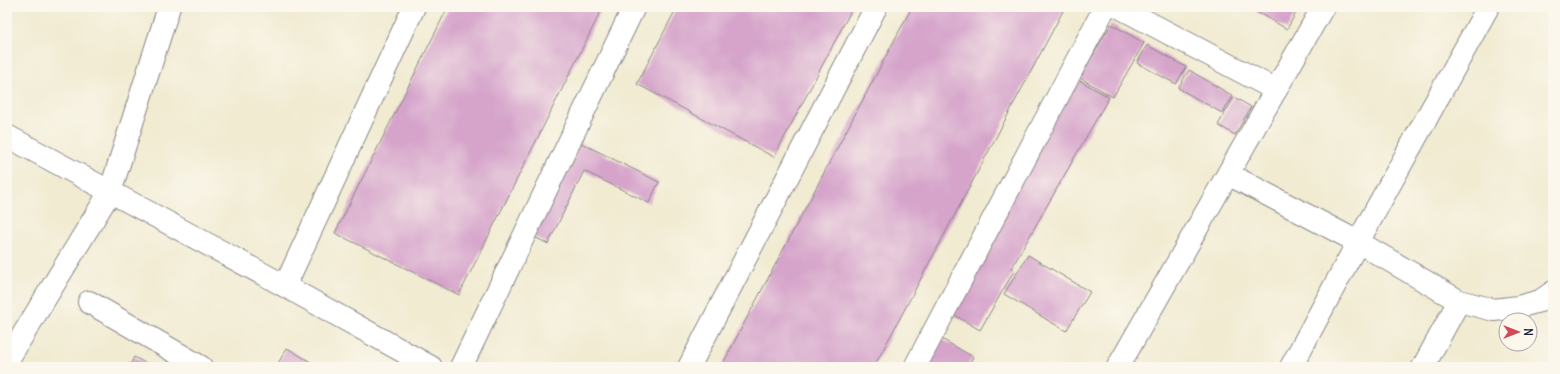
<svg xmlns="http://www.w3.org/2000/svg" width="1560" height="374" font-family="Delius,sans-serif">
  <rect width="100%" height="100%" fill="#fbf7ec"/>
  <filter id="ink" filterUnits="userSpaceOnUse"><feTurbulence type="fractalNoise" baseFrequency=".025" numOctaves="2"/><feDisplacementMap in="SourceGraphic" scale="8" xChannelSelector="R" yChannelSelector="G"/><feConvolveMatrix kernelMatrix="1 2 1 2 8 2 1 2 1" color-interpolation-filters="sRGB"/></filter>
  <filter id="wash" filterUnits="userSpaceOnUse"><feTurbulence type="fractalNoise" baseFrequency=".012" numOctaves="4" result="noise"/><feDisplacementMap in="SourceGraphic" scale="16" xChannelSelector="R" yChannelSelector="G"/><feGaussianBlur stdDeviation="0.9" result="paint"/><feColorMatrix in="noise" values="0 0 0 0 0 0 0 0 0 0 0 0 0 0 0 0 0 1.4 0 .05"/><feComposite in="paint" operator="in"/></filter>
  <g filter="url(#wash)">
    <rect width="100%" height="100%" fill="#f1ebd2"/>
    <g id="blocks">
      <!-- building -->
      <g fill="#d6a4cb">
        <polygon points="448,7 603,7 459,295 335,233"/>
        <polygon points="677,7 853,7 774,157 637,84"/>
        <polygon points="912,7 1056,7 1063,11 874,367 721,367"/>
        <polygon points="1254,7 1299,7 1287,29 1253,10"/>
        <polygon points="1111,24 1144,43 1113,97 1080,78"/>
        <polygon points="1147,45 1186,67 1176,84 1137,63"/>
        <polygon points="1189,70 1233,96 1222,113 1178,88"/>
        <polygon points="1075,78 1109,97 1011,269 1014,271 980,330 949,312"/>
        <polygon points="1234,97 1251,107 1235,135 1218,125"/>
        <polygon points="577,141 659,182 649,203 584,171 548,244 531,235"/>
        <polygon points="1028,255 1090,292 1066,331 1004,294"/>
        <polygon points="933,334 973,357 967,367 914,367"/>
        <polygon points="287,348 319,367 276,367"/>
        <polygon points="134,357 153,367 129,367"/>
      </g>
    </g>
  </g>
  <g filter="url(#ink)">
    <use href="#blocks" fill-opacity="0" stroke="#8a8686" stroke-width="1"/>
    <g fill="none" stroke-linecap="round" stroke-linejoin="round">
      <!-- minor casing -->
      <g stroke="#8a8686" stroke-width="24">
        <g id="minor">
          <polyline points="1119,7 1276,90"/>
          <polyline points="7,136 285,286 431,367"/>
          <polyline points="1228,174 1358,242 1459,301 1494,310 1518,307 1540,301 1553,292"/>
          <polyline points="285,286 414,7"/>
          <polyline points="89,302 201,367"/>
          <polyline points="7,361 110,192 169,7"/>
          <polyline points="461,367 634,7"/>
          <polyline points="689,367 876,7"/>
          <polyline points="915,367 1105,7"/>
          <polyline points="1118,367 1323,7"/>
          <polyline points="1291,367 1358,242 1488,7"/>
          <polyline points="1423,367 1459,301"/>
        </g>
      </g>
      <!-- minor -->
      <use href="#minor" stroke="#fff" stroke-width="22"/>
    </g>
  </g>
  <!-- margin -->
  <rect width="1560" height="374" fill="none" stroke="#fbf7ec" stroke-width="24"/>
  <!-- north arrow -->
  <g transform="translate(1518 332) rotate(90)"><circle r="19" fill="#fbf7ec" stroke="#a4a2a5"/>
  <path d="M0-3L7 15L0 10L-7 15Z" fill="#d1495b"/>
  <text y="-6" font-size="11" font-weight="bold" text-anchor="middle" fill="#22223b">N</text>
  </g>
</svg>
